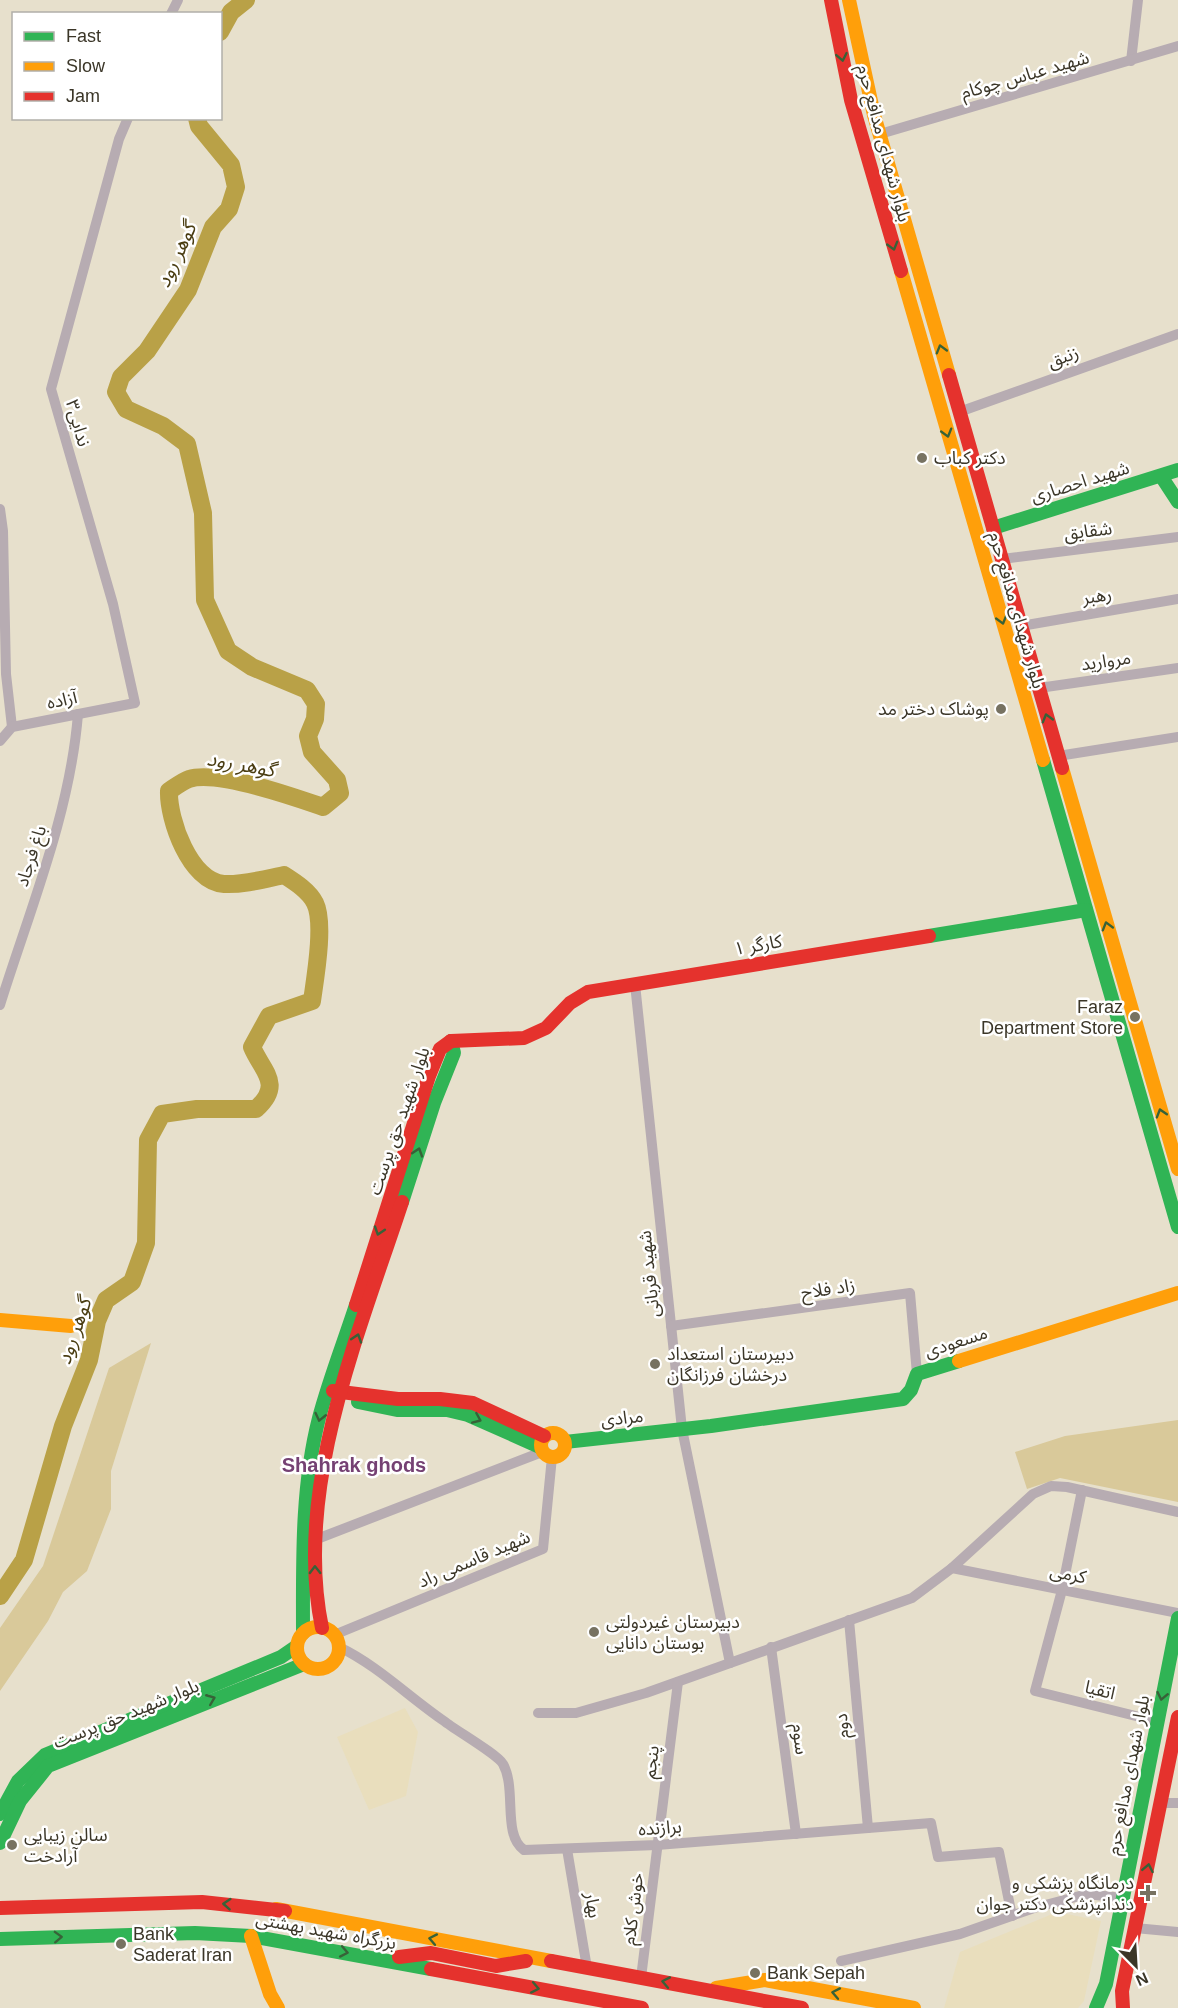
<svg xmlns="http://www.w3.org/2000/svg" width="1178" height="2008" font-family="Helvetica,'Noto Sans Arabic',sans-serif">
  <rect width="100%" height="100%" fill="#e7e0cc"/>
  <!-- built -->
  <g fill="#e9debd">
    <polygon points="405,1708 418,1732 406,1796 369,1810 337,1737"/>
    <polygon points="1057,1912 1101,1921 1084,2001 1078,2008 944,2008 960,1952"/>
  </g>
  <!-- green -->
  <g fill="#d9c99a">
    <polygon points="151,1343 111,1471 111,1509 87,1571 63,1592 48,1621 0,1691 0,1628 43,1566 109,1368"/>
    <polygon points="1178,1420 1178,1502 1060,1478 1027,1489 1015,1452 1065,1436"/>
  </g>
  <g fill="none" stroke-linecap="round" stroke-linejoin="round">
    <!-- river -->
    <g stroke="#b9a147" stroke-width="18">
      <polyline points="220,32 231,12 246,0"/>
      <path d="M 0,1596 L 24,1560 L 63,1426 L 89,1360 L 97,1321 L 106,1300 L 132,1282 L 146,1243 L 148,1140 L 162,1114 L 197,1109 L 256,1109 C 284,1084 262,1071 252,1047 L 269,1016 L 312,1001 C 315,979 325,923 315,903 C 309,891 295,882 284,875 C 265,879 243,885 224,884 C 190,882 168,819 169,791 C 175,787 183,781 189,779 C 218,770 294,797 323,807 L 340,793 L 337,780 L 312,752 L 308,736 L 315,719 L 316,704 L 307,690 L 252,667 L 228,651 L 205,600 L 203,513 L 187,444 L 163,426 L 126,409 L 116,392 L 121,377 L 147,351 L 188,290 L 213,227 L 229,209 L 236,187 L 231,165 L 199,126 L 197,118"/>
    </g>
    <!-- street -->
    <g stroke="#b7acb2" stroke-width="10">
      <polyline points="171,14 178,0"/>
      <polyline points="1131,61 1138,0"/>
      <polyline points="880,134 1178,46"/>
      <polyline points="959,412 1178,334"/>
      <polyline points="0,509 3,531 6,674 12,727"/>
      <polyline points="1002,559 1178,537"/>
      <polyline points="1021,626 1178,599"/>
      <polyline points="1039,688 1178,668"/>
      <polyline points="0,741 12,727 135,703 113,604 51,389 119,139 128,118"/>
      <polyline points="1058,756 1178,737"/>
      <polyline points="635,984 682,1429 730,1663"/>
      <path d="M 0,1005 C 30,909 70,814 78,714"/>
      <polyline points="671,1326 910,1293 917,1374"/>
      <polyline points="1082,1490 1062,1590 1035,1691 1156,1721"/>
      <polyline points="317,1539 542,1452"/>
      <polyline points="952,1568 1178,1613"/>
      <polyline points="849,1620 868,1828"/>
      <polyline points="334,1635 543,1549 552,1457"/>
      <path d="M 339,1647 C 377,1665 409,1697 444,1721 C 455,1730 497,1754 503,1764 C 517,1789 502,1835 524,1850 L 657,1845 L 931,1823 L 938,1857 L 999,1852 L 1012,1916"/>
      <polyline points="771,1647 796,1834"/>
      <polyline points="538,1713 576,1713 646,1693 912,1598 952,1568 1033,1494 1051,1486 1067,1487 1178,1512"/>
      <polyline points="1160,1803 1178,1803"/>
      <polyline points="567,1849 587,1968"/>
      <polyline points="1135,1928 1178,1932"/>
      <polyline points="841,1961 960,1934 1034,1908 1087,1894 1122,1898"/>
      <polyline points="641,1978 678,1682"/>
    </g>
    <!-- fast -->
    <g stroke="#30b455" stroke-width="14">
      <polyline points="1161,476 1178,502"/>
      <polyline points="993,528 1178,470"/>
      <polyline points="1043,760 1178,1227"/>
      <polyline points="929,936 1086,910"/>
      <polyline points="402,1202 434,1103 454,1053 451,1041"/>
      <polyline points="358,1402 397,1410 447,1410 468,1415 540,1447"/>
      <polyline points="565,1442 711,1426 903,1399 911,1390 917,1374 959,1361"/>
      <path d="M 303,1633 C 303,1562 301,1488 319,1418 C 329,1380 344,1342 356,1305"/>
      <polyline points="0,1814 18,1781 45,1755 281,1657 297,1646"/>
      <polyline points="0,1843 20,1801 48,1766 304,1664"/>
      <polyline points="0,1939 195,1933 251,1936 431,1969"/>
      <polyline points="1096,2008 1106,1984 1178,1618"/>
    </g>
    <!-- slow -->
    <g stroke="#ff9f0a" stroke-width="14">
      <polyline points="849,0 874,115 949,375"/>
      <polyline points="901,271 1043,760"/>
      <polyline points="1062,768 1178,1169"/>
      <polyline points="0,1320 71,1326"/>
      <polyline points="959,1361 1178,1293"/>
      <circle cx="553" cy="1445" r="12"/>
      <circle cx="318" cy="1648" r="21"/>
      <polyline points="276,1909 551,1961"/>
      <polyline points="251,1936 270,1994 278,2008"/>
      <polyline points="716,1988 765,1980 914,2008"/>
    </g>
    <!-- jam -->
    <g stroke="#e5322d" stroke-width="14">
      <polyline points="831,0 851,100 901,271"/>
      <polyline points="949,375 1062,768"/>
      <polyline points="451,1041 524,1038 546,1028 570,1003 588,992 929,936"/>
      <polyline points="356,1305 429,1076 440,1049 451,1041"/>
      <polyline points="333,1391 398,1399 440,1399 473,1403 544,1436"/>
      <path d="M 322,1628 C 293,1489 359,1333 402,1202"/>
      <polyline points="0,1908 202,1902 285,1911"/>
      <polyline points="399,1957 431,1953 496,1966 526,1961"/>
      <polyline points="551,1961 802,2008"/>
      <polyline points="431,1969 642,2008"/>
      <polyline points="1123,2008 1122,1991 1178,1717"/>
    </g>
  </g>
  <!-- one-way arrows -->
  <defs><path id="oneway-chevron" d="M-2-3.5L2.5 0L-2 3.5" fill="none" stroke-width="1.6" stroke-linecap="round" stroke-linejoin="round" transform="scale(1.5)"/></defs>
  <g stroke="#376238">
    <use href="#oneway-chevron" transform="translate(842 57) rotate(79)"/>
    <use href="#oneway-chevron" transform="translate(893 246) rotate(74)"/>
    <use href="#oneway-chevron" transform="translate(941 349) rotate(-106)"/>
    <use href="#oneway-chevron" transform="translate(947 433) rotate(74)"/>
    <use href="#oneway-chevron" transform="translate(1002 620) rotate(74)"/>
    <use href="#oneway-chevron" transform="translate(1047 718) rotate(-106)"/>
    <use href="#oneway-chevron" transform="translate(1107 926) rotate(-106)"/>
    <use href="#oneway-chevron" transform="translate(1161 1113) rotate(-107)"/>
    <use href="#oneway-chevron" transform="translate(418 1152) rotate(-72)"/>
    <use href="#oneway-chevron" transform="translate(379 1231) rotate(108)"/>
    <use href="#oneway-chevron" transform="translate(357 1338) rotate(-72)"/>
    <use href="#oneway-chevron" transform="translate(320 1417) rotate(103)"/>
    <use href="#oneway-chevron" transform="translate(477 1419) rotate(23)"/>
    <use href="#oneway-chevron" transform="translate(315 1570) rotate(-91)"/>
    <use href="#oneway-chevron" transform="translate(1162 1696) rotate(102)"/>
    <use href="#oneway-chevron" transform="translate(211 1699) rotate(-22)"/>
    <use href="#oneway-chevron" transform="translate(1148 1868) rotate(-79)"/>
    <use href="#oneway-chevron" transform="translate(227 1904) rotate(-176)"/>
    <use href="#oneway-chevron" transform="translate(58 1937) rotate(-2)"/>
    <use href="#oneway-chevron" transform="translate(433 1939) rotate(-169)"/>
    <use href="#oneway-chevron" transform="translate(344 1952) rotate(11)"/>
    <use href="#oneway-chevron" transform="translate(666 1982) rotate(-169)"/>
    <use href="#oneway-chevron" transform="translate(535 1988) rotate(11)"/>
    <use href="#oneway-chevron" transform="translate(836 1993) rotate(-169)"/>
  </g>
  <!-- markers -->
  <g fill="#777261" stroke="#fff" stroke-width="2">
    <circle cx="922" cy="458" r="6"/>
    <circle cx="1001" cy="709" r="6"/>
    <circle cx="1135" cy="1017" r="6"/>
    <circle cx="655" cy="1364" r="6"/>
    <circle cx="594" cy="1632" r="6"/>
    <circle cx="12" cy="1845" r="6"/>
    <path d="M1145 1884h6v6h6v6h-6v6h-6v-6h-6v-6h6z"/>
    <circle cx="121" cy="1944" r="6"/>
    <circle cx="755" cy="1973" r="6"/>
  </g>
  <g text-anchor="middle" stroke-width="5" stroke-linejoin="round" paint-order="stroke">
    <!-- street labels -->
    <g font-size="18" fill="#3b3628" stroke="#fff">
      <text transform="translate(1025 75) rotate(-16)" y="6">شهید عباس چوکام</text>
      <text transform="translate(884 143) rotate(75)" y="6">بلوار شهدای مدافع حرم</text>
      <text transform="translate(1063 357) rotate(-20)" y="6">زنبق</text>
      <text transform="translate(78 423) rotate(74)" y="6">ندایی۳</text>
      <text transform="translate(1080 482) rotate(-17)" y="6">شهید احصاری</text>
      <text transform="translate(1088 531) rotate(-7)" y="6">شقایق</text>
      <text transform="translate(1097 596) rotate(-9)" y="6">رهبر</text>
      <text transform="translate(1017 610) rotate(74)" y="6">بلوار شهدای مدافع حرم</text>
      <text transform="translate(1106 661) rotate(-8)" y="6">مروارید</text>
      <text transform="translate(62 700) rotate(-12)" y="6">آزاده</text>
      <text transform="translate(31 856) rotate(-72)" y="6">باغ فرجاد</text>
      <text transform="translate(758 945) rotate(-10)" y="6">کارگر ۱</text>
      <text transform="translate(399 1121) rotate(-71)" y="6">بلوار شهید حق پرست</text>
      <text transform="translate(649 1274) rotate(-96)" y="6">شهید قربانی</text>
      <text transform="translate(828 1289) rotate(-9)" y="6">زاد فلاح</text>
      <text transform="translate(956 1342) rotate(-18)" y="6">مسعودی</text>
      <text transform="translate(622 1418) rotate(-6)" y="6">مرادی</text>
      <text transform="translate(474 1559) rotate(-23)" y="6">شهید قاسمی راد</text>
      <text transform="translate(1068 1574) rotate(11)" y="6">کرمی</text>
      <text transform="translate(1100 1690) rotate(14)" y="6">اتقیا</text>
      <text transform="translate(126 1714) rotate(-22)" y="6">بلوار شهید حق پرست</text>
      <text transform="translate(842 1726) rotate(-95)" y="6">دوم</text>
      <text transform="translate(800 1739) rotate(83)" y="6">سوم</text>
      <text transform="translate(651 1762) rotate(-83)" y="6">پنجم</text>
      <text transform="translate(1128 1775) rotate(-79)" y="6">بلوار شهدای مدافع حرم</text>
      <text transform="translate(660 1828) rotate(-4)" y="6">برازنده</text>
      <text transform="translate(593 1905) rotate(81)" y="6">بهار</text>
      <text transform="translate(633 1909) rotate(-83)" y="6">خوش کلام</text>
      <text transform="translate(326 1931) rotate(10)" y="6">بزرگراه شهید بهشتی</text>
    </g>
    <!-- poi labels -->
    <g font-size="18" fill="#3b3628" stroke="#fff" text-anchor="start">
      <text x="934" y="464">دکتر کباب</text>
      <text x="989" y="715" text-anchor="end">پوشاک دختر مد</text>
      <text x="1123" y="1013" text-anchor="end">Faraz<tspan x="1123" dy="21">Department Store</tspan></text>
      <text x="667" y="1360">دبیرستان استعداد<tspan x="667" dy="21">درخشان فرزانگان</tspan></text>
      <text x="606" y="1628">دبیرستان غیردولتی<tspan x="606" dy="21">بوستان دانایی</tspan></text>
      <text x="24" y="1841">سالن زیبایی<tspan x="24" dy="21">آرادخت</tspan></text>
      <text x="1134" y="1889" text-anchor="end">درمانگاه پزشکی و<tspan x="1134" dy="21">دندانپزشکی دکتر جوان</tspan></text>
      <text x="133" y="1940">Bank<tspan x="133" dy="21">Saderat Iran</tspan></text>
      <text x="767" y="1979">Bank Sepah</text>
    </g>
    <!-- water labels -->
    <g font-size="20" font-style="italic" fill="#4a3d12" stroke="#fff">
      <text transform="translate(176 255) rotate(-65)" y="7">گوهر رود</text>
      <text transform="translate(241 764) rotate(10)" y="7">گوهر رود</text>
      <text transform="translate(74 1331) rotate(-71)" y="7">گوهر رود</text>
    </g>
    <!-- neighbourhood labels -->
    <g font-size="20" font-weight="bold" fill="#754173" stroke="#fff">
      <text x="354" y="1472">Shahrak ghods</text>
    </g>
  </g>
  <!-- legend -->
  <rect x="12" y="12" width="210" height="108" fill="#ffffff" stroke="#b1afa9" stroke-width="1.5"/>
  <rect x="24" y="32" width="30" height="9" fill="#30b455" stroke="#b1afa9" stroke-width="1.5"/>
  <text x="66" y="42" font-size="18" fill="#3b3628">Fast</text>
  <rect x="24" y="62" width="30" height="9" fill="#ff9f0a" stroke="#b1afa9" stroke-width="1.5"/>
  <text x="66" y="72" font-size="18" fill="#3b3628">Slow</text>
  <rect x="24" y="92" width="30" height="9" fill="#e5322d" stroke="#b1afa9" stroke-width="1.5"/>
  <text x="66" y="102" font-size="18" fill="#3b3628">Jam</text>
  <!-- north arrow -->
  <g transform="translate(1136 1966) rotate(156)" stroke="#ffffff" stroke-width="4.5" paint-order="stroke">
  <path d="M0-4.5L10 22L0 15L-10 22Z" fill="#3b3628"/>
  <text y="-9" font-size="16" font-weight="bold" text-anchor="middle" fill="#3b3628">N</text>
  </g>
</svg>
